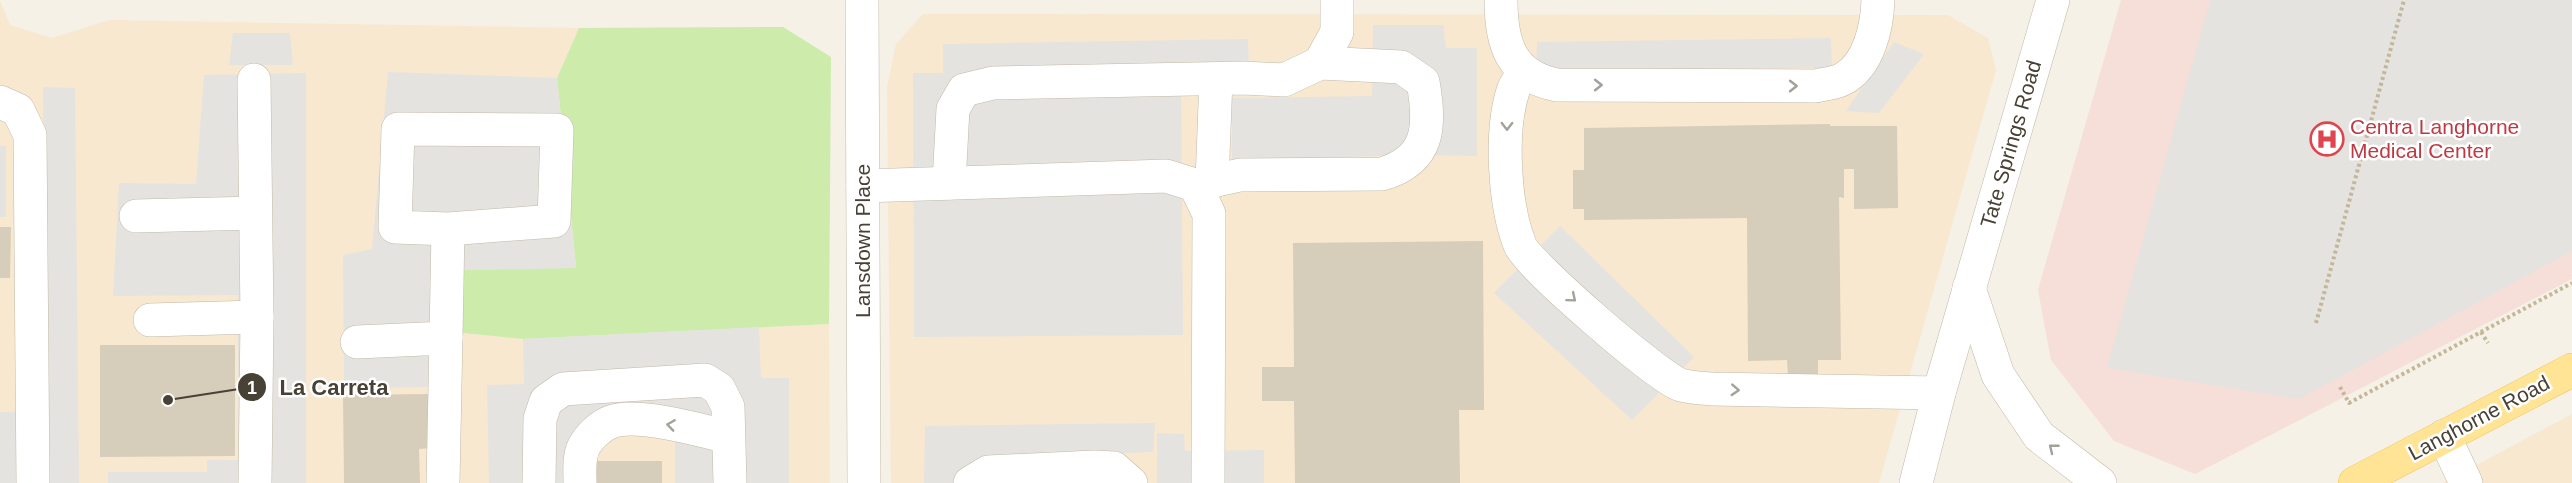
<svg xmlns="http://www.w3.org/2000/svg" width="2572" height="483" font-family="Arial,sans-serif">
  <rect width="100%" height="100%" fill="#f5f1e6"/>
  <!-- commercial -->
  <g fill="#f8e8d0">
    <polygon points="0,0 10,25 52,38 109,20 579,28 557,78 576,268 463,333 523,339 829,324 830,483 0,483"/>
    <polygon points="923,14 1948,15 1988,38 1996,70 1879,483 891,483 887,88 896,44"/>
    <polygon points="2572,414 2572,483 2443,483"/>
  </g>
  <!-- medical -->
  <polygon fill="#f6ded9" points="2121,0 2572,0 2572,279 2195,474 2114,441 2051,360 2038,290"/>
  <!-- green -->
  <polygon fill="#cdecab" points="783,27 831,57 829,324 523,339 463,333 463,270 576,267 557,78 579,28"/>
  <!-- parking -->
  <g fill="#e5e3df">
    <polygon points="2210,0 2572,0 2572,251 2299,399 2107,368"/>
    <polygon points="1373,25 1443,25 1446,48 1477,48 1477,156 1407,155 1232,161 1232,98 1372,96"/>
    <polygon points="233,33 290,33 293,65 229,65"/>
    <polygon points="1831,38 1832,68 1536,70 1537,42"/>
    <polygon points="1248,39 1249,69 1181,71 1183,335 914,337 913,73 943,73 943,44"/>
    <polygon points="1894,42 1924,54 1879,113 1846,111"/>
    <polygon points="388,72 557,78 576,268 431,271 428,387 344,389 343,255 372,249"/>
    <polygon points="306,73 306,483 108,483 108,472 207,472 207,460 238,460 238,295 113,296 119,183 196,184 204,75"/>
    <polygon points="43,87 75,88 79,483 0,483 0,412 46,411"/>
    <rect x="0" y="146" width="6" height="71"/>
    <polygon points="1560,226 1694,357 1632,420 1494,293"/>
    <polygon points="759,327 761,378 789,378 789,483 675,483 675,411 619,408 566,483 489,483 487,385 524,384 523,339"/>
    <polygon points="1155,423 1153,452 1107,454 1108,483 924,483 925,426"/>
    <polygon points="1157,433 1184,434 1185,451 1264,450 1264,483 1157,483"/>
  </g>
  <!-- building -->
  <g fill="#d7cdbb">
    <polygon points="1830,124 1830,126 1897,126 1898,208 1854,209 1854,169 1844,169 1844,198 1839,197 1841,360 1818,360 1818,376 1788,376 1787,360 1748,361 1747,218 1584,220 1584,209 1573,209 1573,170 1584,170 1584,128"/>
    <polygon points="0,227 11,227 10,278 0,278"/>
    <polygon points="1483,241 1484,410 1459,410 1460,483 1295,483 1294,401 1262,401 1262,367 1294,367 1293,243"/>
    <polygon points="100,345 235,345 235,456 100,457"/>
    <polygon points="430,394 431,448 419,449 420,483 344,483 343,395"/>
    <rect x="596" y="461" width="66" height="22"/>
  </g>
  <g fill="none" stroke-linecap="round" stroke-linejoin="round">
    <!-- minor casing -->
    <g stroke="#c1b9a8" stroke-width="34">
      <g id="minor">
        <polyline points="862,0 864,483"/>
        <path d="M 1501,0 C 1501,42 1510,76 1557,85 L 1816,86 C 1824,84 1836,83 1843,79 C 1869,65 1877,27 1878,0"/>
        <path d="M 1525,72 C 1521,78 1515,84 1513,91 C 1500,131 1504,205 1520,245 C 1528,265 1660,379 1681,385 C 1691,388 1703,388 1713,389 L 1939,393"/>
        <polyline points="0,102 18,110 30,135 33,483"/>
        <polyline points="1212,182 1216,79"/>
        <polyline points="949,183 953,109 964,90 993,83 1244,78 1284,80 1320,63 1337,32 1337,0"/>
        <path d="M 1195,185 L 1240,175 L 1382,174 C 1430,160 1431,126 1423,82 L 1401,67 L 1320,63"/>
        <polyline points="863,186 1166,176 1195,185 1209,214 1208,483"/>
        <polyline points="136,216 255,213"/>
        <polyline points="1969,288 1998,375 2039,436 2100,483"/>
        <polyline points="150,320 257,317 254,80"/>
        <polyline points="446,338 448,229 554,221 557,130 398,129 395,227 448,229"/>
        <polyline points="357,342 446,338 443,483"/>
        <polyline points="2444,436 2466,483"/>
        <polyline points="255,483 257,317"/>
        <polyline points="539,483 540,419 546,401 563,389 705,380 719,389 728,407 730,483"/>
        <path d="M 580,483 C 580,470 578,454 586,443 C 591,435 602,425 611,422 C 636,412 701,430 728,437"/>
        <polyline points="970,483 988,472 1094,467 1114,468 1131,483"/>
        <polyline points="1916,483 1939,393 2053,0"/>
      </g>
    </g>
    <!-- major casing -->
    <g stroke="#eec65b" stroke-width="34">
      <polyline id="major" points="2355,483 2572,370"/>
    </g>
    <!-- path -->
    <g stroke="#c4b698" stroke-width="4" stroke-dasharray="3 3" stroke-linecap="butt">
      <polyline points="2316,323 2404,0"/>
      <polyline points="2481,332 2488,343"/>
      <polyline points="2340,387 2349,403 2572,283"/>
    </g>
    <!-- minor -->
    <use href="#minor" stroke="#fff" stroke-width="33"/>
    <!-- major -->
    <use href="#major" stroke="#ffe495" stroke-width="33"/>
  </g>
  <!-- one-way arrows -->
  <defs><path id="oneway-chevron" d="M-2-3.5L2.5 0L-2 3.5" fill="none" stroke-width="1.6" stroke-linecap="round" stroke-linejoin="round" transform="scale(1.5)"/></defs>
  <g stroke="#a4a09a">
    <use href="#oneway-chevron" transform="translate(1598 85)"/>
    <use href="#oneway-chevron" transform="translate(1793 86)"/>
    <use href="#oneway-chevron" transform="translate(1507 126) rotate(90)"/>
    <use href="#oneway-chevron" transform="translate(1572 298) rotate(40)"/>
    <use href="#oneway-chevron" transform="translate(1735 390) rotate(3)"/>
    <use href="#oneway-chevron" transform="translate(671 425) rotate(-172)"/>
    <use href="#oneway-chevron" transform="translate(2053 448) rotate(-141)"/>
  </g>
  <!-- icons -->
  <defs>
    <g id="hospital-ring" transform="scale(1.725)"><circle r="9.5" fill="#fff" stroke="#e0444e" stroke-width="1.5"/><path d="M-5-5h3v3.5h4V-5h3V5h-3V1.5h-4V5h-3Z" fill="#e0444e"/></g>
  </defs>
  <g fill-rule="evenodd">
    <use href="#hospital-ring" x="2327" y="139"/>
  </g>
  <g text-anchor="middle" stroke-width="5" stroke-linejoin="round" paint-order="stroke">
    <!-- health labels -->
    <g font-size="21" fill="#be3a42" stroke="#fff" text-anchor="start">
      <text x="2350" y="134">Centra Langhorne<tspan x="2350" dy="24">Medical Center</tspan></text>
    </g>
    <!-- street labels -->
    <g font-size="21" fill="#484135" stroke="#fff">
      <text transform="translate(2011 144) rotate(-74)" y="7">Tate Springs Road</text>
      <text transform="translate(863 241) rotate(-90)" y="7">Lansdown Place</text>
      <text transform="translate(2479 418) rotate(-28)" y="7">Langhorne Road</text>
    </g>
  </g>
  <!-- callouts -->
  <path fill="none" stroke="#484135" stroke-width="2" d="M168 400L252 387"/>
  <g fill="#484135" stroke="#fff" stroke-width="2">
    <circle cx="168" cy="400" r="6"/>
    <circle cx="252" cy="387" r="15"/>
  </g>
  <g font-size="18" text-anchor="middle" font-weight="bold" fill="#fff">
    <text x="252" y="394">1</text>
  </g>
  <g font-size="22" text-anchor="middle" font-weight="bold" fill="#484135" stroke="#fff" stroke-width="5" stroke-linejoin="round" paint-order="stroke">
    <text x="334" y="395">La Carreta</text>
  </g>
</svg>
